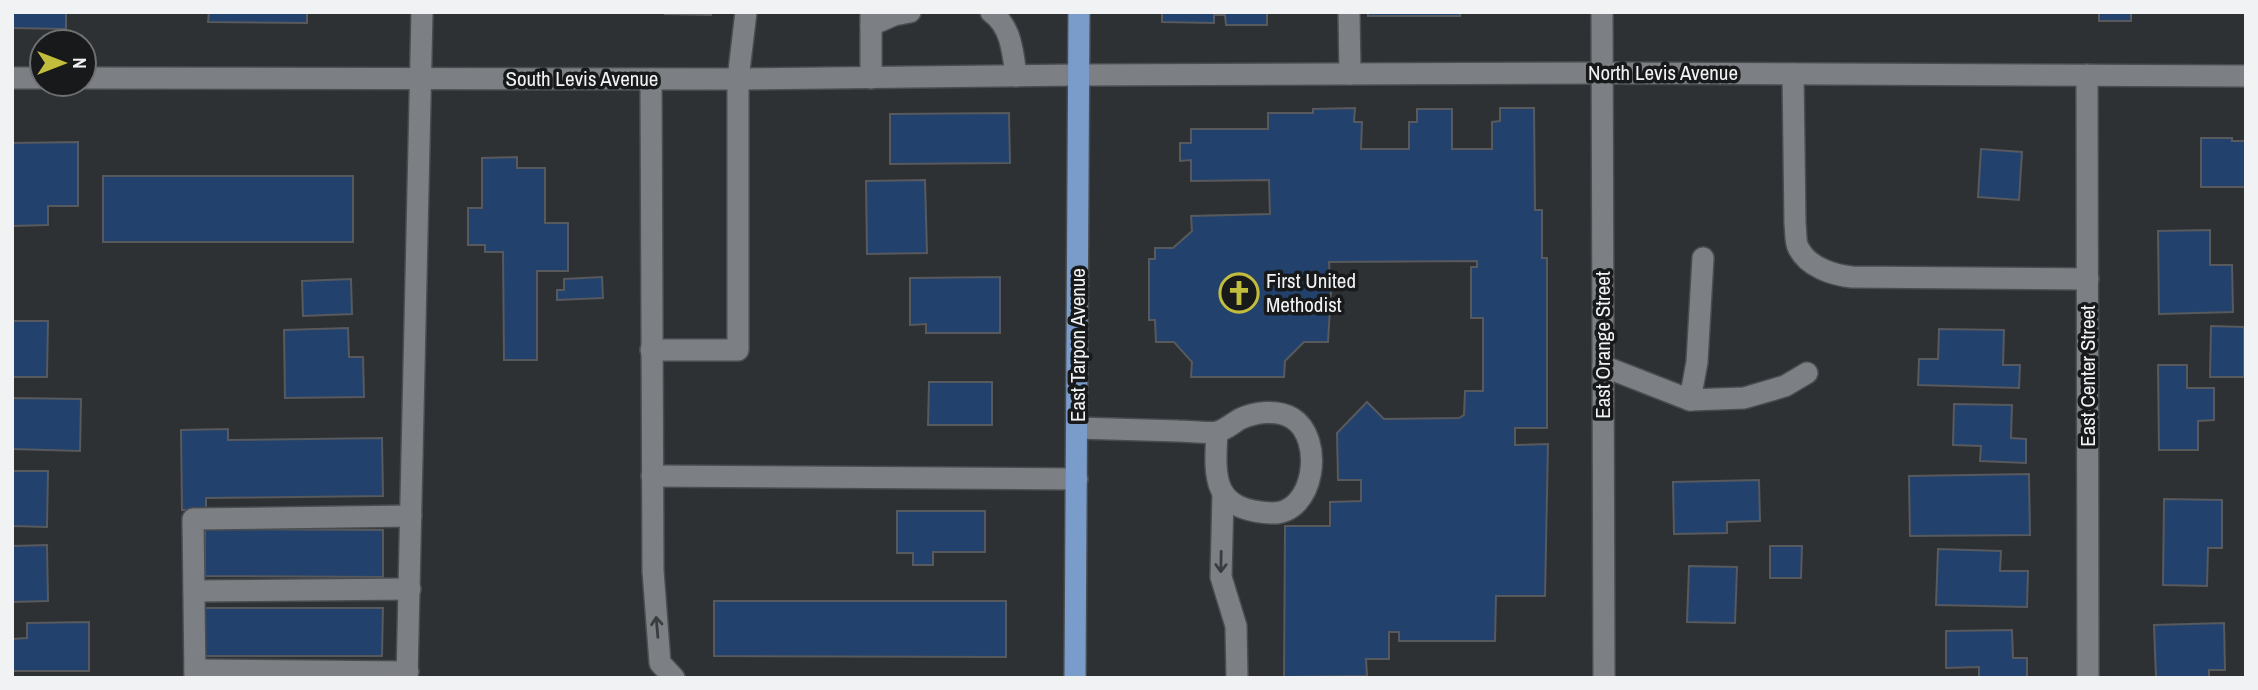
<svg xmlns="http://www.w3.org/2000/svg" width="2258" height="690" font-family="'Archivo Narrow',sans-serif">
  <rect width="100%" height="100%" fill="#2e3134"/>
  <!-- building -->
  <g fill="#22426d" stroke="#57595d" stroke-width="2">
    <polygon points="12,12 66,12 66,29 12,28"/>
    <polygon points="209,12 307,12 307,23 208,22"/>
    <polygon points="665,12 711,12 711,15 665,14"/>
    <polygon points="1162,12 1267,12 1267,25 1226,25 1225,15 1214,15 1214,23 1162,22"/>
    <rect x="1368" y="12" width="92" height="4"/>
    <rect x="2099" y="12" width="32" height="9"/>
    <polygon points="1355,108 1354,122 1362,122 1361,149 1409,149 1409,122 1417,122 1417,109 1452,109 1452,149 1492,149 1492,122 1500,121 1500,108 1534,108 1535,210 1542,210 1542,258 1547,258 1547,428 1515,428 1515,445 1548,444 1545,596 1496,596 1495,641 1399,641 1399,632 1389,632 1389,659 1366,659 1367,676 1284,677 1285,526 1330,526 1330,502 1361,501 1361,480 1338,480 1337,433 1367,402 1384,419 1459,418 1464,415 1465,391 1483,391 1483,318 1471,318 1471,267 1477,267 1477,261 1329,262 1331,292 1328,342 1304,342 1285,361 1284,377 1191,377 1192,362 1174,342 1156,342 1155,320 1149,320 1149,259 1155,259 1155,248 1173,248 1192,231 1191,216 1270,214 1269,180 1191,181 1191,160 1180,161 1180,143 1191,143 1191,129 1268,129 1268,113 1313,113 1313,109"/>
    <polygon points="1009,113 1010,163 890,164 890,114"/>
    <polygon points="2201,138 2232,138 2232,141 2246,141 2246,187 2201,187"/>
    <polygon points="78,142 78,206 48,206 48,225 12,226 12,143"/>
    <polygon points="1981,149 2022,152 2019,200 1978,197"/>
    <polygon points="517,157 517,168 545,168 545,223 568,223 568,271 537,271 537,360 504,360 503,252 485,252 485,245 468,245 468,208 482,208 482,158"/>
    <rect x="103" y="176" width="250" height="66"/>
    <polygon points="925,180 927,253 867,254 866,181"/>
    <polygon points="2210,230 2210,265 2232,265 2233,312 2159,314 2158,231"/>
    <polygon points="602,277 603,298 557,300 557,290 564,290 564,279"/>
    <polygon points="1000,277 1000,333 926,333 926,324 910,325 910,278"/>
    <polygon points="351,279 352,314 303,316 302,281"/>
    <polygon points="12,321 48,321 47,377 12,377"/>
    <polygon points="2211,326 2244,327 2244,377 2210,377"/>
    <polygon points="348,328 349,357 363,357 364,397 285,398 284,330"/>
    <polygon points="1939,329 2004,330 2003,365 2020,365 2019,388 1918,385 1919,359 1938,359"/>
    <polygon points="2158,365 2187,365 2187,388 2214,388 2214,420 2198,421 2198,450 2159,450"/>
    <polygon points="929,382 992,382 992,425 928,425"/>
    <polygon points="12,398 81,399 80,451 12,449"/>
    <polygon points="1954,404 2012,405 2011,438 2026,439 2026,463 1980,461 1981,446 1953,445"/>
    <polygon points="228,429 228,440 382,438 383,496 206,498 206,510 182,510 181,430"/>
    <polygon points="12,471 48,471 47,527 12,526"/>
    <polygon points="2029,474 2030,535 1910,536 1909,476"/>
    <polygon points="1759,480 1760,521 1727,522 1727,533 1674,534 1673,482"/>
    <polygon points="2164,499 2222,500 2222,548 2208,548 2207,586 2163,585"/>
    <polygon points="897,511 985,511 985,552 933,552 933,565 913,565 913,553 897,553"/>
    <polygon points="205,529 383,530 383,577 205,576"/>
    <polygon points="47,545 48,601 12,602 12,546"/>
    <polygon points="1770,546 1802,546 1801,578 1770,578"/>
    <polygon points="1938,549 2001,551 2000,571 2028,571 2027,607 1936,605"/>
    <polygon points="1689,566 1737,567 1735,623 1687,622"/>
    <polygon points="714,601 1006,601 1006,657 714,656"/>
    <polygon points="205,608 383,608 382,656 205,656"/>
    <polygon points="89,622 89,671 12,671 12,639 27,638 27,623"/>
    <polygon points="2224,623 2225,670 2209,670 2209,678 2156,678 2154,625"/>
    <polygon points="2012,630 2013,658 2027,658 2027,678 1979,678 1979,667 1946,668 1946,631"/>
  </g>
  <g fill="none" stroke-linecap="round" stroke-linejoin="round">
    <!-- minor casing -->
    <g stroke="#4a4d50" stroke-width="24">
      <g id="minor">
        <path d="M 991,12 C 1011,26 1013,52 1016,76"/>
        <polyline points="1349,12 1350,74"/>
        <polyline points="1602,12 1604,678"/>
        <polyline points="871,25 894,15 910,12"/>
        <path d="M 1793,74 L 1795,224 C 1796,230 1795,241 1798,247 C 1807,267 1833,275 1852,277 L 2088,279"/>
        <polyline points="2087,75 2088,678"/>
        <polyline points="12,78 42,78"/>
        <polyline points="84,78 738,79 1079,75 1602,73 2246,76"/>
        <polyline points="871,78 871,12"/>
        <polyline points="651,79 653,571 660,663 674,678"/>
        <polyline points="651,350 738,350 738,79 746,12"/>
        <polyline points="1603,366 1690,400 1744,398 1785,386 1807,373"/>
        <polyline points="1690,400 1697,362 1703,258"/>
        <path d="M 1077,428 C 1111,429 1145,430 1179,431 C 1191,431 1205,434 1217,432 C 1225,430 1233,423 1240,419 C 1255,412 1277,409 1292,418 C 1325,438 1315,515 1271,513 C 1213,510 1214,480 1217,432"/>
        <polyline points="652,476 1077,479"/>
        <polyline points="1223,495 1221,577 1236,626 1237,678"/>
        <polyline points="194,591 410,589"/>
        <polyline points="195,670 408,672"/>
        <polyline points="195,678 193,519 411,516"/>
        <polyline points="407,678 422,12"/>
      </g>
    </g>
    <!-- major casing -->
    <g stroke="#4a4d50" stroke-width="24">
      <polyline id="major" points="1075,678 1079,12"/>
    </g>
    <!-- minor -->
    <use href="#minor" stroke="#7c7f83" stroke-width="21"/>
    <!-- major -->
    <use href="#major" stroke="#799ccb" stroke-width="21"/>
  </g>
  <!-- one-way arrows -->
  <defs><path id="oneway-shaft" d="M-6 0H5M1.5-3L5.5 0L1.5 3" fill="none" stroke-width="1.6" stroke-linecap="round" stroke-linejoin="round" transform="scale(1.75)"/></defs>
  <g stroke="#3a3d3f">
    <use href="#oneway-shaft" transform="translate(1221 562) rotate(91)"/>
    <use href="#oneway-shaft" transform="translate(657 627) rotate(-95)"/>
  </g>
  <!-- icons -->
  <defs>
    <g id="church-ring" transform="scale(2.0125)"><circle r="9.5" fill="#17191a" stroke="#c3bd3e" stroke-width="1.5"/><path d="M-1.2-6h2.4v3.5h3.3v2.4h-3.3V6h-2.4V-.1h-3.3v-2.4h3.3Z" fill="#c3bd3e"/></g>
  </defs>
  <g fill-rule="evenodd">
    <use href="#church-ring" x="1239" y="293"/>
  </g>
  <g text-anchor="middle" stroke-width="7" stroke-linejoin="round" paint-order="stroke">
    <!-- street labels -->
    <g font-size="21" fill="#f0f2f4" stroke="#17191a">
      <text x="1663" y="80">North Levis Avenue</text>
      <text x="582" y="86">South Levis Avenue</text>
      <text transform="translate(1078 345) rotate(-90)" y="7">East Tarpon Avenue</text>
      <text transform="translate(1603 345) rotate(-90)" y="7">East Orange Street</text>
      <text transform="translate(2088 376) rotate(-90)" y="7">East Center Street</text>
    </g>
    <!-- poi labels -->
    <g font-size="21" fill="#f0f2f4" stroke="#17191a" text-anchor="start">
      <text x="1266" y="288">First United<tspan x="1266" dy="24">Methodist</tspan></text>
    </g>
  </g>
  <!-- border -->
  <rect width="2258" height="690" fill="none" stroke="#f0f2f4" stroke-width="28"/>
  <!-- north arrow -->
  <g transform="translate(63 63) rotate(90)"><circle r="33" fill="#17191a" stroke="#6e7071" stroke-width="2"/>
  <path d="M0-5L12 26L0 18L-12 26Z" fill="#c3bd3e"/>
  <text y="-10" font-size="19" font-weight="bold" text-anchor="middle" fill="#f0f2f4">N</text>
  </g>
</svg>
